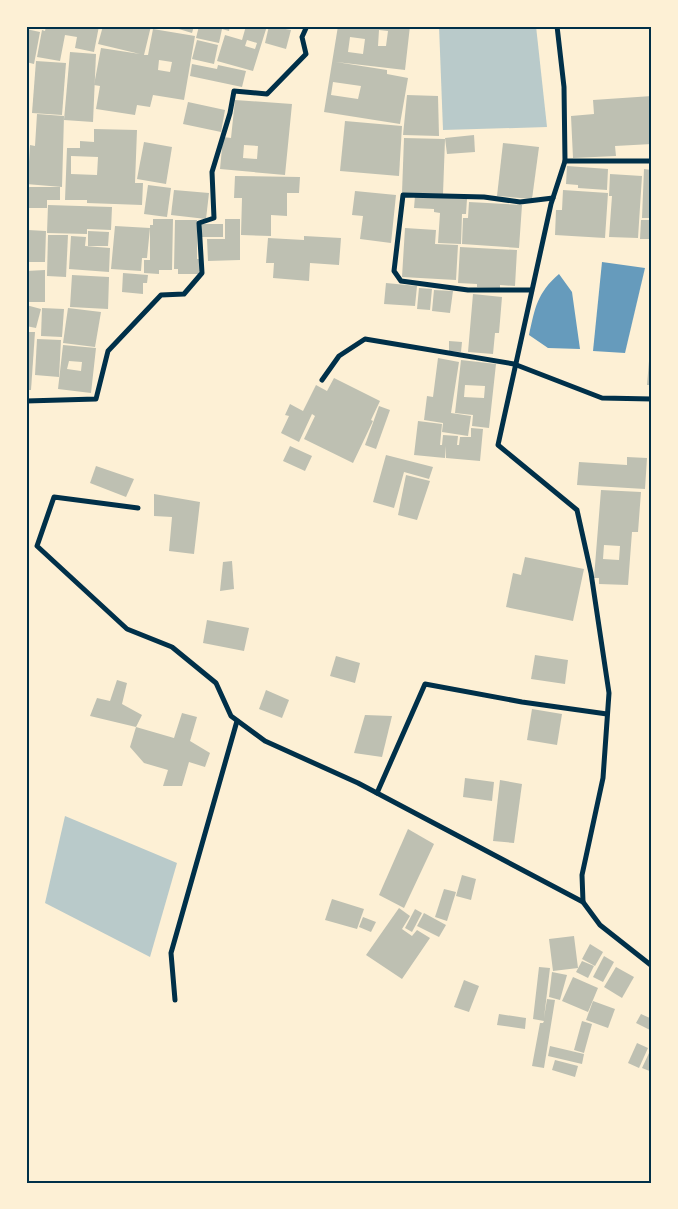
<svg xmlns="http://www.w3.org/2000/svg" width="678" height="1209" font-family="'Noto Sans',sans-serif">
  <rect width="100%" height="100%" fill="#fdf0d5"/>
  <!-- green -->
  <g fill="#b9caca">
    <polygon points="439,26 536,26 547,127 443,130"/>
    <polygon points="65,816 177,863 150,957 45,903"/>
  </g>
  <!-- water -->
  <g fill="#669bbc">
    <polygon points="602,262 645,268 625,353 593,351"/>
    <path d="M 559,274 L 572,292 L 580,349 L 548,348 L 529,335 C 535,308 537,293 559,274 Z"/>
  </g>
  <!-- building -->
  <g fill="#bec0b2" fill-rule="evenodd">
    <polygon points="46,26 99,26 94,52 75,48 77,37 65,35 60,61 37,57 42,30 45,31"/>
    <path d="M 103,26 L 151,26 L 144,55 L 148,55 L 153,29 L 195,36 L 184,100 L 153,95 L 150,107 L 137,105 L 135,115 L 96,109 L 100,86 L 94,85 L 101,48 L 140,54 L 98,44 ZM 159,60 L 172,62 L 170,72 L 158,70 Z"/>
    <polygon points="169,26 194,26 192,33"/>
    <polygon points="199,26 230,26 229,31 222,29 219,43 196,38"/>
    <path d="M 246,26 L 267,26 L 253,71 L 217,61 L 225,35 L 242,40 ZM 247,40 L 257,43 L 255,49 L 245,46 Z"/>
    <polygon points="269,26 291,30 286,49 265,43"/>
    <path d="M 338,26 L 410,26 L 405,70 L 336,62 L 387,70 L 387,74 L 408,78 L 400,124 L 324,112 ZM 379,30 L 388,31 L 386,46 L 378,46 ZM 350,37 L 365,39 L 363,54 L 348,52 ZM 333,82 L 361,86 L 358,99 L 331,95 Z"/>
    <polygon points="26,29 40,32 34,64 26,62"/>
    <polygon points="197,40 218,45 214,64 192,59"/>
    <polygon points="70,52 96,54 93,122 64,120"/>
    <polygon points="36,61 66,63 62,115 32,113"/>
    <polygon points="192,64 217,69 218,65 246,71 242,87 190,76"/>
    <polygon points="407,95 438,96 439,136 403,135"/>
    <polygon points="652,96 652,144 615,146 616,156 573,158 571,116 594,114 593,100"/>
    <path d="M 235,100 L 292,104 L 285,175 L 220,169 L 223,137 L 231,138 ZM 244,145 L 258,146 L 257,159 L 243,158 Z"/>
    <polygon points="188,102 225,110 221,132 183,124"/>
    <polygon points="37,114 64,116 62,187 26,184 26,162 29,162 30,145 35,146"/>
    <polygon points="345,121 402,126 399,176 340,171"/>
    <path d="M 94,129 L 137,130 L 135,183 L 143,183 L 142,205 L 87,203 L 87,200 L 65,200 L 67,148 L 80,148 L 80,141 L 94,142 ZM 71,156 L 98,157 L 97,175 L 71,174 Z"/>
    <polygon points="474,135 475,152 447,154 445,138"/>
    <polygon points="404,138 445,139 443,194 402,193"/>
    <polygon points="144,142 172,147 166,184 137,179"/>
    <polygon points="503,143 539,147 532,199 497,196"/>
    <polygon points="567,166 608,169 607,190 578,188 578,185 566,184"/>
    <polygon points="644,169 652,170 652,218 642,218"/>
    <polygon points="610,174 642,176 638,238 609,237 612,196 609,196"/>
    <polygon points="235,176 300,177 299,193 287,193 287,216 271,215 271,236 241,235 242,198 234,198"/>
    <polygon points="148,185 171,188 167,217 144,214"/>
    <polygon points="26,187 60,187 60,200 47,200 47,208 26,208"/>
    <polygon points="174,190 209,193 206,219 171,215"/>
    <polygon points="563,190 608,193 605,238 555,235 556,210 562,210"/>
    <polygon points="355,191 396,195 391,243 360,239 363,216 352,215"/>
    <polygon points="415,196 467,199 466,214 462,214 461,244 438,243 440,213 434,212 434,209 414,208"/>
    <polygon points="469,202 522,205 519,248 462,244 463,218 468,218"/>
    <polygon points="48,205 112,207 111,230 87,229 87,234 47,233"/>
    <polygon points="153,219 173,219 172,270 159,270 159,274 144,273 144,260 150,260 150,225 153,225"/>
    <polygon points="225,219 240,219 240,260 208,261 207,239 225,239"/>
    <polygon points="175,220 197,220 197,259 200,259 199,274 178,274 178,269 174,269"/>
    <polygon points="641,220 652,220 652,239 640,239"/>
    <rect x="202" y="224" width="21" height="13"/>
    <polygon points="115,226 150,228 147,258 142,258 141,271 111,269"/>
    <polygon points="405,228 436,230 435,244 458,245 456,280 402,277"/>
    <polygon points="28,230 46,231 45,262 26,262"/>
    <polygon points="88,231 109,232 108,246 88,246"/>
    <polygon points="48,235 68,235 66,277 47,276"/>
    <polygon points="71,236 86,237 85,246 110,248 109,272 69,269"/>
    <polygon points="304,236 341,238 339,265 310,263 309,281 273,278 274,263 266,263 268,238 304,240"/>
    <polygon points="460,247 517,250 515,286 500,285 500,288 477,287 477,284 458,283"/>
    <polygon points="45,270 45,302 26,302 26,271"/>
    <polygon points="123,273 148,275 147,283 143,283 143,294 122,292"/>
    <polygon points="72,275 109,277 108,309 70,307"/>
    <polygon points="386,283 417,286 415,306 384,304"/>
    <polygon points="419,288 432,289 430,310 417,309"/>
    <polygon points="434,290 453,291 450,313 432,311"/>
    <polygon points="473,294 502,297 499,333 495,333 493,354 468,352"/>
    <polygon points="26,305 41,309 36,328 26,326"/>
    <polygon points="42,308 64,309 62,337 41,336"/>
    <polygon points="68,308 101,312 95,347 63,343"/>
    <polygon points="26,332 35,332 31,390 26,390"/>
    <polygon points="37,339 61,340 59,377 35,375"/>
    <polygon points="449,341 462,342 461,352 449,351"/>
    <path d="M 63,345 L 96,348 L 91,393 L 58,389 ZM 69,361 L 82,362 L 81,371 L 67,369 Z"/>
    <polygon points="438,358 459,362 451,413 471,416 468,436 442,432 443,423 424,420 427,396 433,397"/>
    <path d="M 461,360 L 496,364 L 489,428 L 472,426 L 473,415 L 455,413 ZM 465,385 L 485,386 L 484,398 L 464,397 Z"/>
    <polygon points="649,361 652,362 652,385 647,385"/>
    <polygon points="334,378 380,401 371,420 373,421 353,463 304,439 315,416 312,414 299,442 281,433 289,416 285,415 290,404 303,411 316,385 327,391"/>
    <polygon points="379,406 390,410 376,449 365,445"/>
    <polygon points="418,421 442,424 440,445 442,445 443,435 458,436 457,445 459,445 460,437 471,437 471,428 483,429 480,461 446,458 446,446 445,458 414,455"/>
    <polygon points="290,446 312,456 305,471 283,461"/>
    <polygon points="386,455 433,467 429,479 404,472 394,508 373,502"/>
    <polygon points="627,457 647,458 645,489 577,485 579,462 627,465"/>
    <polygon points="96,466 134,479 126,497 90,483"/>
    <polygon points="406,475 430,481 417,520 398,515"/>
    <path d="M 601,490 L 641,492 L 638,532 L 632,532 L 628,585 L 599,584 L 599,578 L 594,578 ZM 604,545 L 620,546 L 619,560 L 603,559 Z"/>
    <polygon points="154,494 200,502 194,554 169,551 172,517 154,516"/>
    <polygon points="525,557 584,569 573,621 506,607 513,573 521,575"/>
    <polygon points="232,561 234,589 220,591 223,562"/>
    <polygon points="207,620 249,628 244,651 203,643"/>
    <polygon points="535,655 568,660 565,684 531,679"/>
    <polygon points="336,656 360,663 355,683 330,676"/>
    <polygon points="117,680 127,683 122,704 142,715 136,727 90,716 97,698 110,701"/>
    <polygon points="266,690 289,700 282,718 259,709"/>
    <polygon points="532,709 562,714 557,745 527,740"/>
    <polygon points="182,713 197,717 190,741 210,753 205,767 189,762 182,786 163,786 168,770 144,763 130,747 136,727 174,738"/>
    <polygon points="365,715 392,716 382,757 354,753"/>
    <polygon points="465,778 494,782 492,801 463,797"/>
    <polygon points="500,780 522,784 514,843 493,841"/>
    <polygon points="408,829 434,844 404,908 379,895"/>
    <polygon points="462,875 476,879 471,900 456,896"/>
    <polygon points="444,889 456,892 447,921 435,917"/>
    <polygon points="332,899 364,909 357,929 325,920"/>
    <polygon points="399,908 410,916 402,929 412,936 417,930 430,938 402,979 366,955"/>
    <polygon points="415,909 422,913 412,932 405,928"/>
    <polygon points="424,913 446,925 439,937 417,926"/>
    <polygon points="363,917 376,922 371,932 359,927"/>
    <polygon points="574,936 578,968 553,971 549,939"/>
    <polygon points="590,944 603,952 595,966 582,959"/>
    <polygon points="604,956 614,962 603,982 593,977"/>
    <polygon points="582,961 594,966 588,978 576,972"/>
    <polygon points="539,967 550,968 544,1018 547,999 555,1000 544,1068 532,1066 540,1023 543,1023 544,1021 533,1019"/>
    <polygon points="616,967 634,977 622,998 604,987"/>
    <polygon points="552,972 567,975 560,1000 549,997"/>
    <polygon points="573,977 598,988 588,1012 562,1001"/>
    <polygon points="464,980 479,986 469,1012 454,1007"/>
    <polygon points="593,1001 615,1009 608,1028 586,1020"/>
    <polygon points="499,1014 526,1018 525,1029 497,1025"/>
    <polygon points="641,1014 652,1019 652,1031 636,1023"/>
    <polygon points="582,1021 592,1024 584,1053 574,1050"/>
    <polygon points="637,1043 648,1048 639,1068 628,1063"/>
    <polygon points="550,1046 584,1054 582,1064 548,1056"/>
    <polygon points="649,1053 652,1054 652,1072 642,1068"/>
    <polygon points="555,1060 578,1066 575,1077 552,1070"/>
  </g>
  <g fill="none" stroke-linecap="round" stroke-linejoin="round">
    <!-- minor -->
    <g stroke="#003049" stroke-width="5">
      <polyline points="557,26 564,87 565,161 551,204 498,445 577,510 591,573 609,693 603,778 582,875 583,902 600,925 652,966"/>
      <polyline points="565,161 652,161"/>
      <polyline points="531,290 468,290 401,281 394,271 403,195 484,197 520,202 553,198"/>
      <polyline points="322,380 339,356 365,339 514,364 602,398 652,399"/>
      <polyline points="26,401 96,399 108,351 161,295 184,294 202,273 199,223 214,218 212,172 230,113 234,91 267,94 306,54 302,37 307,26"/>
      <polyline points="138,508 54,497 37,546 127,629 172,647 216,683 231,716 265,741 358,783 583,902"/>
      <polyline points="377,793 425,684 522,702 607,714"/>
      <polyline points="175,1000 171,953 237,721"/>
    </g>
  </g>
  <!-- border -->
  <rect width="678" height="1209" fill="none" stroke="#fdf0d5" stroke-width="55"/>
  <rect x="28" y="28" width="622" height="1154" fill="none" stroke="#003049" stroke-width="2"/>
</svg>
